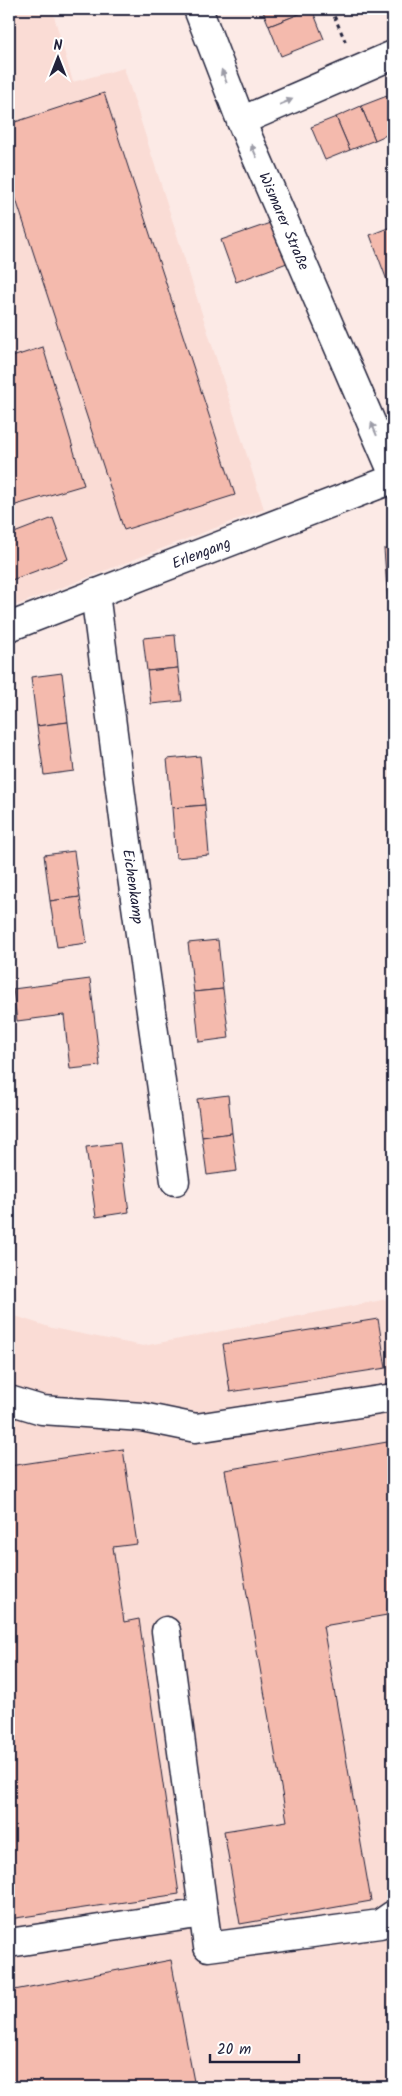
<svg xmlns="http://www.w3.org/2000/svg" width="402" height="2096" font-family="Kalam,sans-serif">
  <rect width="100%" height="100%" fill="#fceae6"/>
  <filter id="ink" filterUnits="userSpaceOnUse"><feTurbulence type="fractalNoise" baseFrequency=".02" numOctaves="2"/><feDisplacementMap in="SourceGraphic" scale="10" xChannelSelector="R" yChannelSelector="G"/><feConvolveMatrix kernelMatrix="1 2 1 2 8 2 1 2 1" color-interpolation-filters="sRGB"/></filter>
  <g filter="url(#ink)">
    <!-- built -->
    <g fill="#fadcd5">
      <polygon points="9,9 52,9 73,82 124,68 264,509 9,608"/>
      <polygon points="393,1298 393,2087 9,2087 9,1314 52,1328 143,1346"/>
    </g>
    <!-- building -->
    <g fill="#f4baad" stroke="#22223b">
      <polygon points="262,9 312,9 269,26"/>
      <polygon points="312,9 324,39 281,56 269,26"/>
      <polygon points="104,93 235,495 124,530 9,178 9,124"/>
      <polygon points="393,93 393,112 387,96"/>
      <polygon points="387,96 393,112 393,132 375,140 361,106"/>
      <polygon points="361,106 375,140 350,150 336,117"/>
      <polygon points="336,117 350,150 325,160 311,127"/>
      <polygon points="273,222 287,263 236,282 221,240"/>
      <polygon points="393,226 393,290 391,291 370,235"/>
      <polygon points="43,347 84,485 9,507 9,358"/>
      <polygon points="53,518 68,559 9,581 9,535"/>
      <polygon points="384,549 393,549 393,629 390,629"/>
      <polygon points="390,629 393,629 393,670"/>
      <polygon points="175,635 178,668 147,671 143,638"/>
      <polygon points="178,668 182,701 151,704 147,671"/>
      <polygon points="62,673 68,722 37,726 31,677"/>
      <polygon points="68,722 74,771 44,775 37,726"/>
      <polygon points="200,756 205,805 172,808 167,759"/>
      <polygon points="205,805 209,855 176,858 172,808"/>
      <polygon points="74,851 80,897 50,901 44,855"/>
      <polygon points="80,897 87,943 57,947 50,901"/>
      <polygon points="218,940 223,989 194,992 188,943"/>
      <polygon points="90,979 100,1066 70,1069 64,1015 17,1021 13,989"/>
      <polygon points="223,989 229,1038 199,1042 194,992"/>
      <polygon points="228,1095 232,1133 202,1137 197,1099"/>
      <polygon points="232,1133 237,1171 207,1175 202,1137"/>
      <polygon points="120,1143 129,1212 96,1217 86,1147"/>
      <polygon points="378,1319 386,1368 230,1392 223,1344"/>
      <polygon points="393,1441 393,1614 323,1626 371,1901 240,1924 224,1831 287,1821 225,1470"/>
      <polygon points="123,1449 137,1544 113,1547 124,1622 139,1619 179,1894 9,1919 9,1466"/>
      <polygon points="171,1960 195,2087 9,2087 9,1991"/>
    </g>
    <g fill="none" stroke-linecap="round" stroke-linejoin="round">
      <!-- minor casing -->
      <g stroke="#22223b" stroke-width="31">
        <g id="minor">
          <path id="s1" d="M 198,9 L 241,121 L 393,473"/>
          <polyline points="241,121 393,55"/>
          <path id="s2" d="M 95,593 L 127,842 L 175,1181"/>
          <path id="s3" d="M 9,627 L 393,479"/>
          <polyline points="9,1400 42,1410 142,1417 196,1428 393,1398"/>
          <polyline points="166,1631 208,1947 380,1924 393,1915"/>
          <polyline points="9,1943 203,1913"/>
        </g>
      </g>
      <!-- path -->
      <polyline stroke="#22223b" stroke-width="3" stroke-dasharray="4 4" stroke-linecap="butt" points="331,9 347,45"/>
      <!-- minor -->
      <use href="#minor" stroke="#fff" stroke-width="28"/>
    </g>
    <!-- one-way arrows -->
    <defs><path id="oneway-solid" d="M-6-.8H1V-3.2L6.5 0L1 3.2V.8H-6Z" transform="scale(1.25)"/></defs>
    <g fill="#9c9ca7">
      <use href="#oneway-solid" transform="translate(224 76) rotate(-111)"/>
      <use href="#oneway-solid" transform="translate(286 102) rotate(-23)"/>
      <use href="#oneway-solid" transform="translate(254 151) rotate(-113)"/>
      <use href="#oneway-solid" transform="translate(374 429) rotate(-113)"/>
    </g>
  </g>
  <g text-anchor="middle" stroke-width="4" stroke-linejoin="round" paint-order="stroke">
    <!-- street labels -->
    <g font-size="15" fill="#22223b" stroke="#fff">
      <text dy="5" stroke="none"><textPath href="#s1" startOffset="229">Wismarer Straße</textPath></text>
      <text dy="5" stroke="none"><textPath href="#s3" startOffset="206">Erlengang</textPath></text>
      <text dy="5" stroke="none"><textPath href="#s2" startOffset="296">Eichenkamp</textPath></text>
    </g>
  </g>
  <!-- margin -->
  <rect width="402" height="2096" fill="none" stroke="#fff" stroke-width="30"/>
  <rect x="15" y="15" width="372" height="2066" fill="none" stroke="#22223b" stroke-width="2" filter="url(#ink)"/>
  <!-- north arrow -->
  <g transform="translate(58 58)" stroke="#ffffff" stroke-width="4" paint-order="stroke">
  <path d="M0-4L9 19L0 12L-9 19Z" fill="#22223b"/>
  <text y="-8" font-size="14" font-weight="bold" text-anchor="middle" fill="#22223b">N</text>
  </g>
  <!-- scale -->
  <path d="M210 2054v8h89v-8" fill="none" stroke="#22223b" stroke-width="2.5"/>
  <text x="217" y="2054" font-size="15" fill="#22223b" stroke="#ffffff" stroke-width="4" paint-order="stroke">20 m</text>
</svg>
